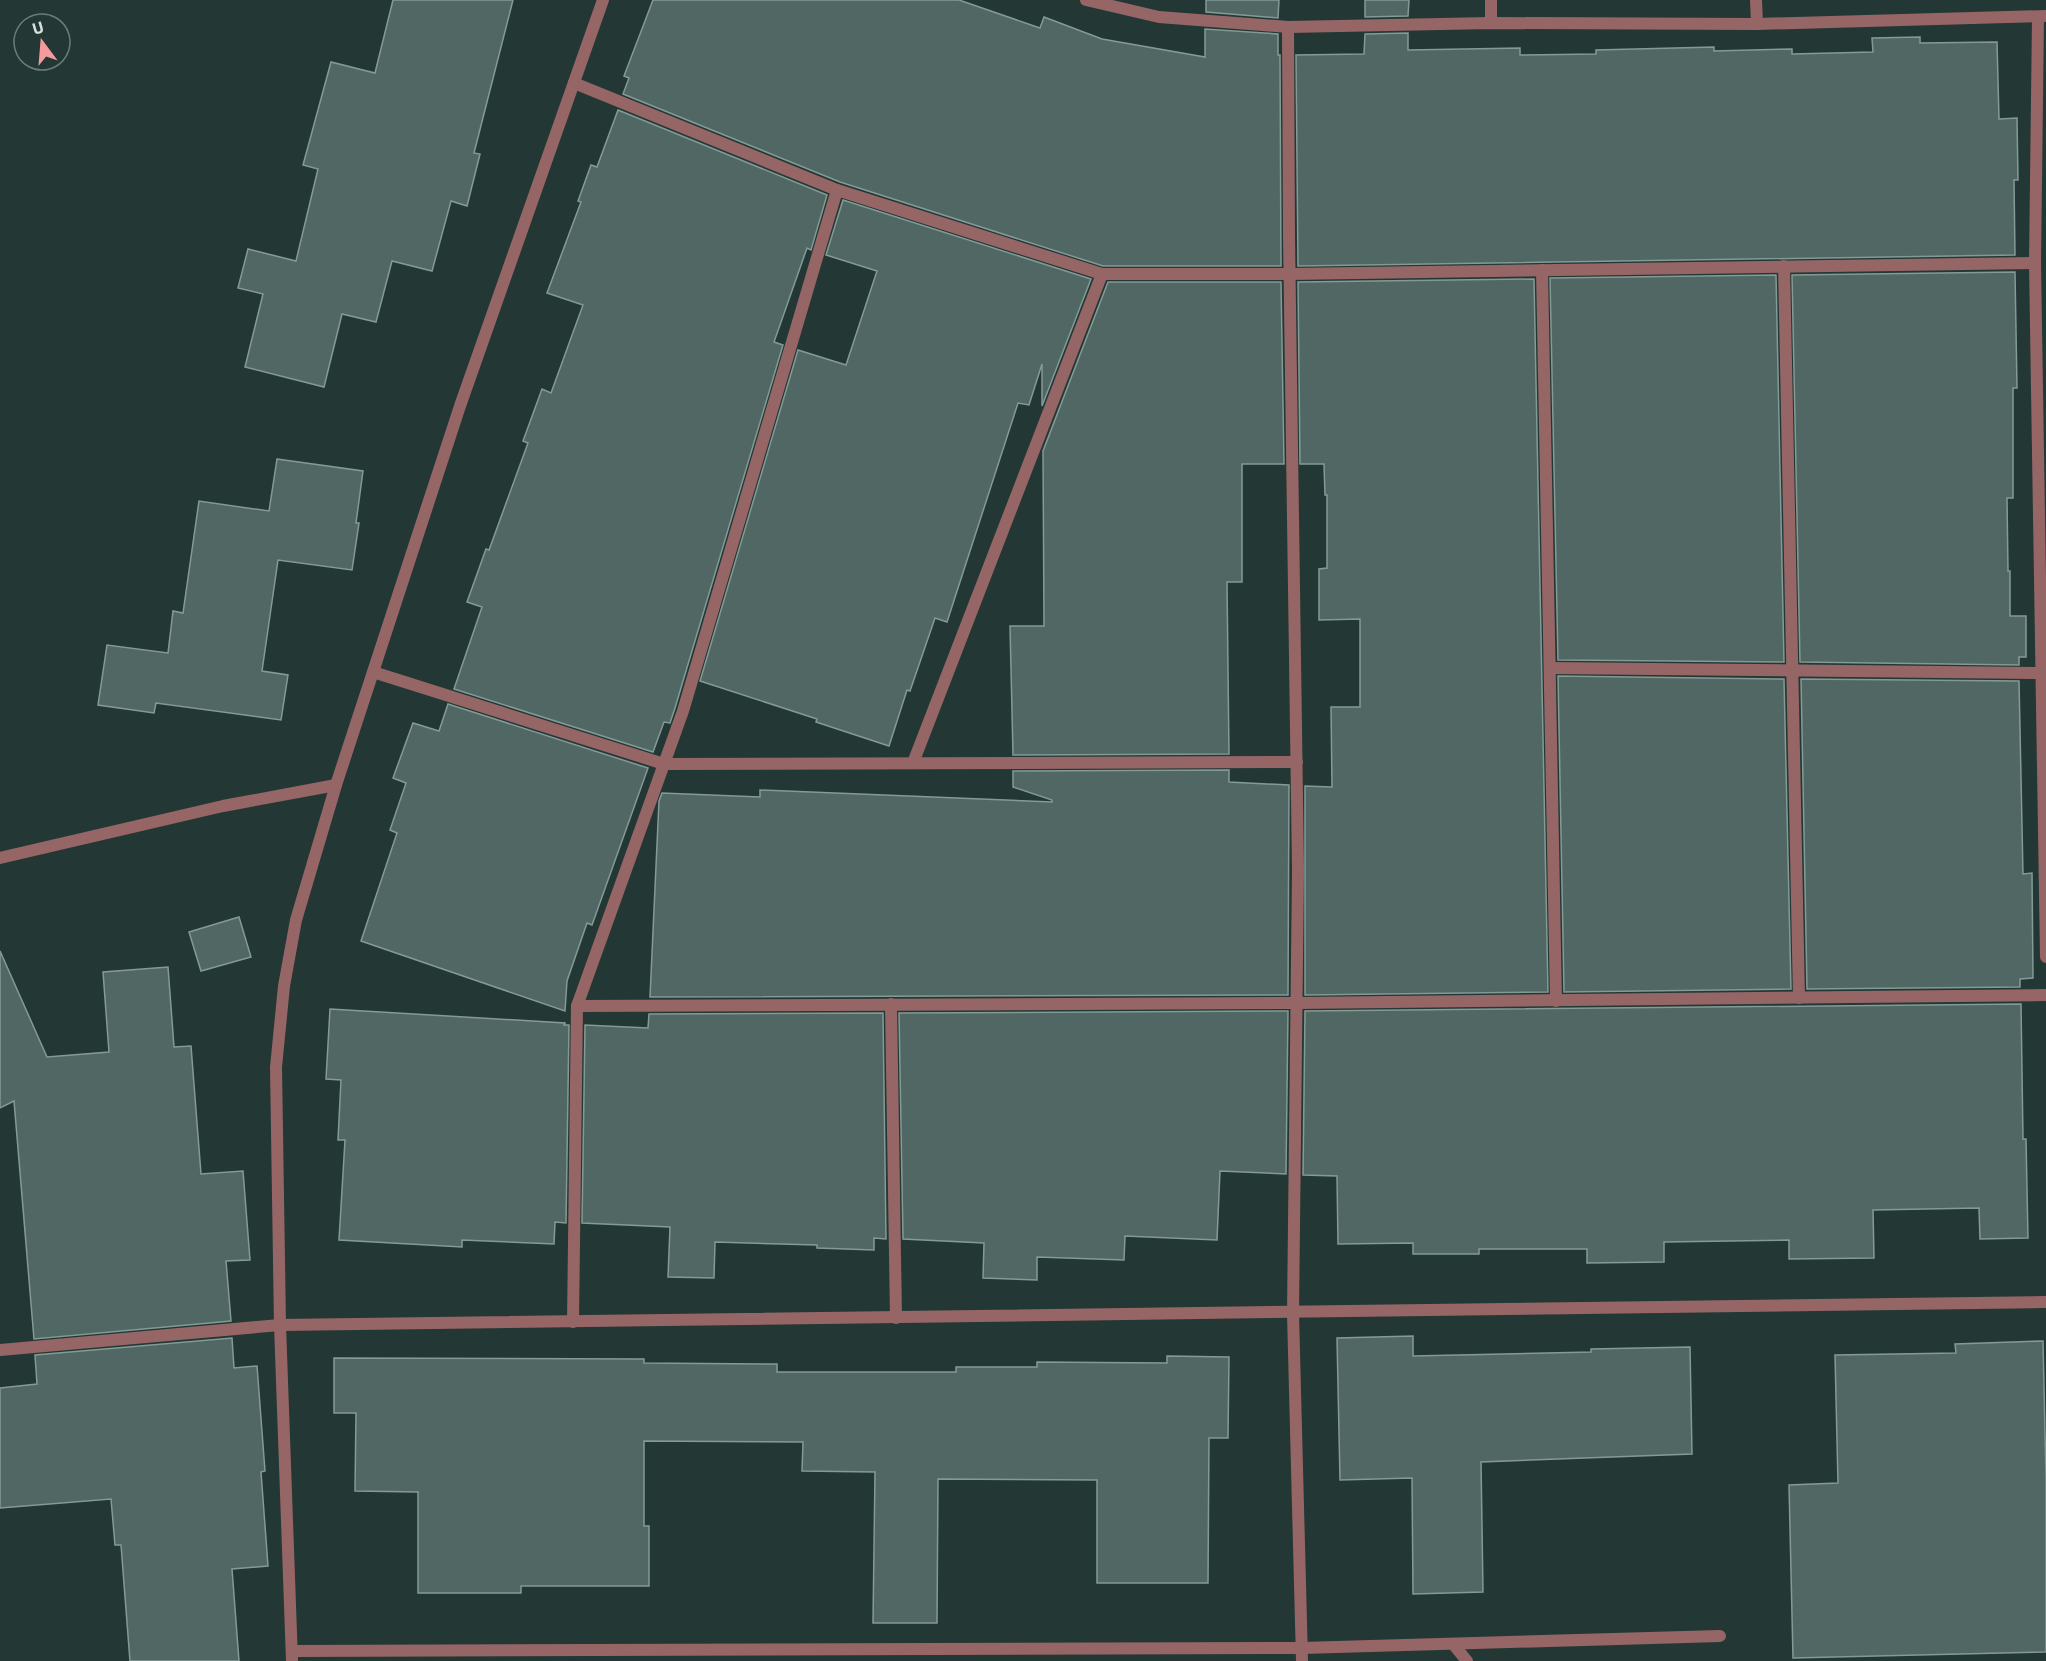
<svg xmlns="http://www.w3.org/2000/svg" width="2046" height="1661" font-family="'Exo 2',sans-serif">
  <rect width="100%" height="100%" fill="#233834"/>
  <!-- building -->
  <g fill="#516763" stroke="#839b97" stroke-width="1.5">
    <polygon points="393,0 513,0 474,153 480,154 467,206 451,201 432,271 392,261 376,322 342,314 324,387 245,367 263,294 238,288 248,249 296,261 318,169 303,165 331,62 375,73"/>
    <polygon points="653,0 959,0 1040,28 1044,17 1102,39 1205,57 1205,29 1278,34 1278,55 1280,55 1281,266 1103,266 840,182 623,94 629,78 624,76"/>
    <polygon points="1206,0 1279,0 1278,18 1206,12"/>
    <polygon points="1365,0 1409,0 1408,16 1365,17"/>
    <polygon points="1408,33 1408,50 1520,48 1520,55 1596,54 1596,50 1714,47 1714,51 1792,49 1792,54 1873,52 1872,38 1920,37 1920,43 1997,42 1999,119 2017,118 2018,180 2014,180 2015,255 1298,266 1296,55 1364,54 1365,34"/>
    <polygon points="618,110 827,195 811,250 807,248 774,342 783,345 675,708 670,723 664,722 653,752 454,689 482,607 467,602 486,549 489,550 528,443 523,441 542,389 551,393 583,305 547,293 581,202 578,201 591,165 597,167"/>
    <polygon points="843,200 1091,279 1042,406 1042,364 1029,405 1018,403 947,622 935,618 910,691 907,690 889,746 816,722 817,719 700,681 798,350 846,365 877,271 826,255"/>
    <polygon points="2015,272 2017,388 2013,388 2013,498 2007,498 2008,571 2010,571 2010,616 2026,616 2026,657 2019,657 2019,665 1800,662 1792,275"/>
    <polygon points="1776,275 1784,662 1558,660 1550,278"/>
    <polygon points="1534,279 1548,992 1305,995 1305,786 1332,787 1331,707 1360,707 1360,619 1319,620 1319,569 1327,568 1327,495 1325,495 1324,464 1300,464 1298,282"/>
    <polygon points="1108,282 1281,282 1284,464 1242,464 1242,582 1227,582 1229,754 1013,755 1010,626 1044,626 1043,451"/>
    <polygon points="277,459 363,471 356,523 359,523 352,570 278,560 262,671 288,675 281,720 156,703 154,713 98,705 107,645 168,653 173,611 183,613 199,501 269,511"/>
    <polygon points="1558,676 1784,679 1791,989 1564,992"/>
    <polygon points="1801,679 2019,681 2023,874 2032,873 2033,978 2020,979 2020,987 1807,989"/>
    <polygon points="448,704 648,768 592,925 587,923 567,981 565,1011 361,941 397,833 390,830 406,783 393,778 413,723 439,731"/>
    <polygon points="1229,770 1229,782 1289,785 1288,995 650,997 659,801 662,793 760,797 760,790 1052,802 1052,800 1013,787 1013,771"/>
    <polygon points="239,917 251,957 201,971 189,932"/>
    <polygon points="0,951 47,1057 109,1052 103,972 168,967 174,1047 191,1046 201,1174 243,1171 250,1260 226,1261 231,1321 34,1339 14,1101 0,1108"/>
    <polygon points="2021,1004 2023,1139 2026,1139 2028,1238 1980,1239 1979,1208 1873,1210 1874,1258 1789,1259 1789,1240 1664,1242 1664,1262 1587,1263 1587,1249 1479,1249 1479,1254 1413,1254 1413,1243 1338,1244 1337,1176 1303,1175 1305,1011"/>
    <polygon points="330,1009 565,1023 564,1025 569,1025 566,1223 555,1222 554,1244 462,1240 462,1247 339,1240 345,1140 338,1140 341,1080 326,1079"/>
    <polygon points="1288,1011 1286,1174 1220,1171 1217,1240 1125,1236 1124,1260 1037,1257 1037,1280 983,1278 984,1243 903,1239 899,1013"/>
    <polygon points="883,1013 886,1239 874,1238 874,1250 817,1248 817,1245 715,1242 714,1278 668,1277 670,1227 582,1223 585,1025 648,1028 649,1014"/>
    <polygon points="1413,1336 1413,1356 1591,1352 1591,1349 1690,1347 1692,1454 1481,1462 1483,1592 1413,1594 1412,1478 1340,1480 1337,1338"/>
    <polygon points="232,1338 234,1368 257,1366 265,1471 261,1472 268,1566 232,1569 239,1661 130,1661 121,1545 115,1545 111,1499 0,1508 0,1388 37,1384 35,1355"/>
    <polygon points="2043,1341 2046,1478 2046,1652 1793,1658 1789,1485 1838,1483 1835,1355 1956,1353 1955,1344"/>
    <polygon points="1167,1356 1229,1357 1228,1438 1209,1438 1208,1583 1097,1583 1097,1480 938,1479 937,1623 873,1623 875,1472 802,1471 803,1442 644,1441 644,1526 649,1526 649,1586 521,1586 521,1593 418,1593 418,1492 355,1491 356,1413 334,1413 334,1358 644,1359 644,1363 777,1364 777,1372 956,1372 956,1367 1037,1367 1037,1362 1167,1363"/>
  </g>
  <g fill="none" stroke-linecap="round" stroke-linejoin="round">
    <!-- service -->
    <polyline stroke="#966667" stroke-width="12" points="0,858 223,806 336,785"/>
    <!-- minor -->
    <g stroke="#966667" stroke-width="12">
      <polyline points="1086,0 1159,17 1288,27 1491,23 1757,24 2046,16"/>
      <polyline points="1756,0 1757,24"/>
      <polyline points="2038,17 2035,263 2046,957"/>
      <polyline points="1491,23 1491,0"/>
      <polyline points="1288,27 1289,237 1298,870 1293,1313 1302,1661"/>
      <polyline points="574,83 837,190 1102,274 1289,274 2035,263"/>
      <polyline points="1784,266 1799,998"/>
      <polyline points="1542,270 1556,1001"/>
      <polyline points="1550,668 2042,673"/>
      <polyline points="373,672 664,764 1297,762"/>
      <polyline points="913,763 1102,274"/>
      <polyline points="891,1004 896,1318"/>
      <polyline points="577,1006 1296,1003 2046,995"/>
      <polyline points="573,1322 577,1006 683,711 837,190"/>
      <polyline points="0,1350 280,1325 2046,1302"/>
      <polyline points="1453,1644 1467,1661"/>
      <polyline points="292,1651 1302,1648 1720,1636"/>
      <polyline points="292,1661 280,1325 276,1067 284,986 296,920 336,785 460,406 603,0"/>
    </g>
  </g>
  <!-- north arrow -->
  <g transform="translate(42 42) rotate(344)"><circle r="28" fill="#233834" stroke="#6a7c78" stroke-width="1.5"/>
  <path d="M0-4.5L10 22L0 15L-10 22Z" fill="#f59b9e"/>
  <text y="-9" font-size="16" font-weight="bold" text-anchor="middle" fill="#d5e1df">U</text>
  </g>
</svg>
